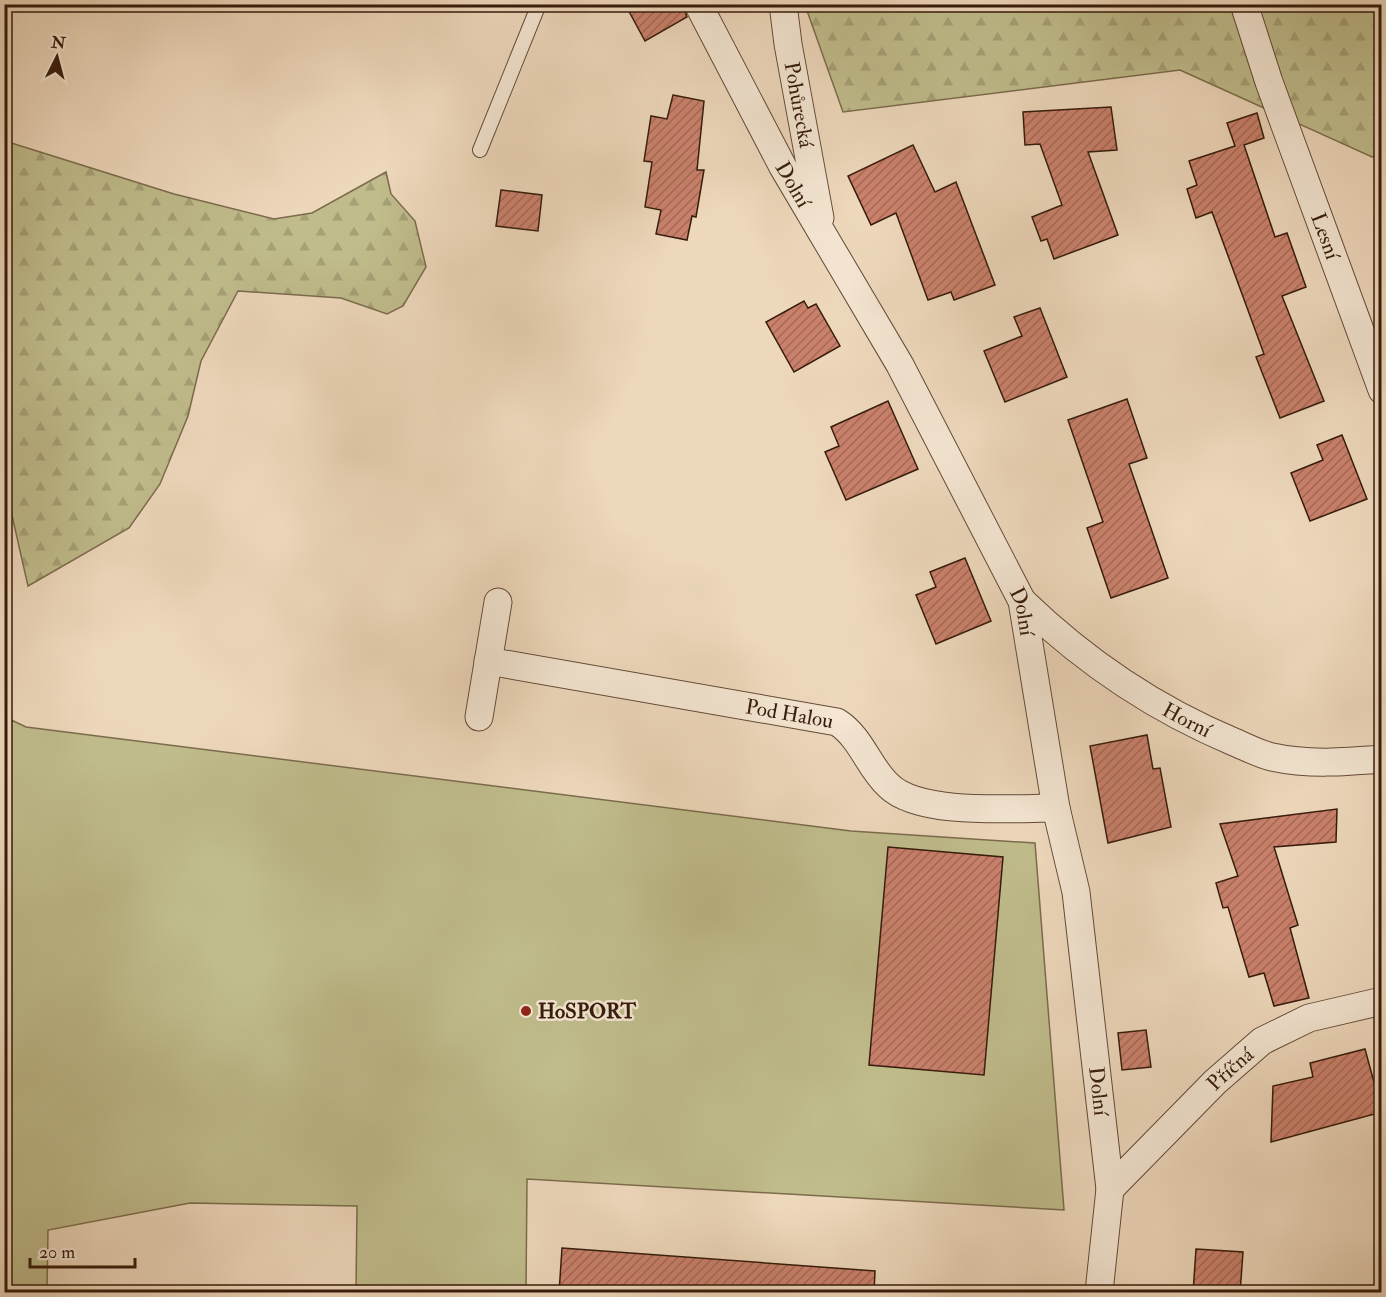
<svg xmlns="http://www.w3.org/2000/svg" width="1386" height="1297" font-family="'IM FELL Double Pica',serif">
  <defs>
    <pattern id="forest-firs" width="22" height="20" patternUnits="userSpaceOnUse" patternTransform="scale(1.5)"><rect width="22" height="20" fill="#c0bc8c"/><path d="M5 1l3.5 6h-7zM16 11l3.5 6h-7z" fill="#a6a177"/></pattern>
    <pattern id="building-hatch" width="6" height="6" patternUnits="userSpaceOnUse" patternTransform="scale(1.5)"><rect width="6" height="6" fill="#ca816c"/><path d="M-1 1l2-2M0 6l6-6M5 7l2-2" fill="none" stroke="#a56957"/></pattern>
  </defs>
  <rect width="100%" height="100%" fill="#eed8bc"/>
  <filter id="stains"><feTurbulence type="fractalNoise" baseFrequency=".00333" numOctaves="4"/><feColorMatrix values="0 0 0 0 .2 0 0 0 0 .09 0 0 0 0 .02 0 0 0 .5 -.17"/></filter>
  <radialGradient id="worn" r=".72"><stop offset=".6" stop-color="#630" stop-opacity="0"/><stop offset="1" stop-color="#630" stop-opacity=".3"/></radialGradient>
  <!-- green -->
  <polygon fill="#c0bc8c" stroke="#7b6c4c" stroke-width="1.5" points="5,717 26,727 851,831 1035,843 1064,1210 527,1179 526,1292 356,1292 357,1206 190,1203 48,1230 47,1292 5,1292"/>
  <!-- forest -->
  <g fill="url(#forest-firs)" stroke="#7b6c4c" stroke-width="1.5">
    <polygon points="805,5 1381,5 1381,154 1372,157 1180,70 843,112"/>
    <polygon points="5,141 174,194 274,219 312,213 386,172 391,194 415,221 426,267 403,306 387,314 341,298 238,291 201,361 188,416 160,484 129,528 28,586 11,511 5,496"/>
  </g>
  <!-- building -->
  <g fill="url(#building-hatch)" stroke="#361b0b" stroke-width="1.5">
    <polygon points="625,4 682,4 687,17 645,41"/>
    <polygon points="673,95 704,101 697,170 704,170 696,217 692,216 687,240 656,234 661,210 645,207 652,162 644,161 651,116 667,119"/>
    <polygon points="1111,107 1117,150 1088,152 1118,235 1054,259 1047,239 1041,241 1032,217 1062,205 1040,144 1025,145 1023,112"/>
    <polygon points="1257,113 1264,138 1244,145 1275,237 1287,233 1306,287 1282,296 1324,401 1280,418 1256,357 1264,354 1212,212 1196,218 1187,189 1197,185 1189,161 1235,146 1227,123"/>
    <polygon points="913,145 935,192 956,182 995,285 954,300 951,292 928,300 896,213 871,225 848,176"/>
    <polygon points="501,190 542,195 538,231 496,226"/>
    <polygon points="804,301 808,308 816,304 840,346 794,372 766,322"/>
    <polygon points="1040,308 1067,377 1005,402 984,351 1022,336 1014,317"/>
    <polygon points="1127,399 1147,458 1129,464 1168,578 1111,598 1087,528 1103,522 1068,420"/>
    <polygon points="888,401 918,469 846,500 825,452 839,446 831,427"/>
    <polygon points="1342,435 1367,499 1310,521 1291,473 1323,460 1317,445"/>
    <polygon points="965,558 991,621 936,644 916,595 936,587 930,572"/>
    <polygon points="1147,735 1153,769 1160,768 1171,827 1108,843 1090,746"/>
    <polygon points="1337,809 1336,842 1274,847 1298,925 1290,928 1309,998 1274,1006 1264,973 1249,977 1228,907 1223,908 1216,883 1238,876 1220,824"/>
    <polygon points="888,847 1003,857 984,1075 869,1065"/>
    <polygon points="1146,1030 1151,1067 1122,1070 1118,1033"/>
    <polygon points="1365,1049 1382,1112 1271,1142 1273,1086 1313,1077 1310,1063"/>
    <polygon points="562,1248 875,1271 874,1293 559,1293"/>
    <polygon points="1196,1249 1243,1252 1240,1293 1193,1293"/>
  </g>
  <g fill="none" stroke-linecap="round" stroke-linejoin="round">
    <!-- service casing -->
    <g stroke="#644a37" stroke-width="16">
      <polyline id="service" points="480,150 539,4"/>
    </g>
    <!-- minor casing -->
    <g stroke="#644a37" stroke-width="29">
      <g id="minor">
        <path id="s1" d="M 698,4 L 783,167 L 900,365 L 1022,601 L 1056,808 L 1076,892 L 1110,1189 L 1099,1292"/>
        <path id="s2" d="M 783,4 L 788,44 L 820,218"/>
        <path id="s3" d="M 1244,4 L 1269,82 L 1382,390"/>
        <path id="s4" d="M 1022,601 C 1083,660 1155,709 1234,742 C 1246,747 1259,754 1272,757 C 1308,765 1345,762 1382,759"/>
        <path id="s5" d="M 488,661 L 837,722 C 862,738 868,767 889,786 C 920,816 1014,808 1056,808"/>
        <polyline points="479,717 498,602"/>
        <path id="s6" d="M 1110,1189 L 1215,1082 L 1262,1041 L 1309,1018 L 1382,1001"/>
      </g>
    </g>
    <!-- service -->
    <use href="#service" stroke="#f4e6d3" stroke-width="14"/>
    <!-- minor -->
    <use href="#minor" stroke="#f4e6d3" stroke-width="27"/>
  </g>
  <!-- markers -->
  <circle fill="#8f2418" stroke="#f4e6d3" stroke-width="2" cx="526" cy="1011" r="6"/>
  <g text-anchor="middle" stroke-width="5" stroke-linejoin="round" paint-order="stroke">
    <!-- street labels -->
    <g font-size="21" fill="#361b0b" stroke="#f4e6d3">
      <text dy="7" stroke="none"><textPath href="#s2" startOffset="102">Pohůrecká</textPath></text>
      <text dy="7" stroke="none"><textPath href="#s1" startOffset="204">Dolní</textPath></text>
      <text dy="7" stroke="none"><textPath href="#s3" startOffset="246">Lesní</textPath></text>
      <text dy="7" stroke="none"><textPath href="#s1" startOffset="690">Dolní</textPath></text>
      <text dy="7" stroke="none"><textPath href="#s5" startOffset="306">Pod Halou</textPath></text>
      <text dy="7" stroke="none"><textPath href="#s4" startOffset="204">Horní</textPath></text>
      <text dy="7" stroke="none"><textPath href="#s6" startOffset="170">Příčná</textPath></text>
      <text dy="7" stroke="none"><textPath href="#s1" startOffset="1176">Dolní</textPath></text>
    </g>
    <!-- poi labels -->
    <g font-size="21" font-weight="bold" fill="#361b0b" stroke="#f4e6d3" text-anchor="start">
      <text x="538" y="1018">HoSPORT</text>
    </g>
  </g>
  <!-- margin -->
  <rect width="1386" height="1297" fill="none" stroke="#eed8bc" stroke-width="24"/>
  <rect x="6" y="6" width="1374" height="1285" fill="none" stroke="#361b0b" stroke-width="3"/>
  <rect x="12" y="12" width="1362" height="1273" fill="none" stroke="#361b0b" stroke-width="1.5"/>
  <!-- north arrow -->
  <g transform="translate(57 57) rotate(6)" stroke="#f4e6d3" stroke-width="4.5" paint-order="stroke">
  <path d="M0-4.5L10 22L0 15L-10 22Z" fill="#361b0b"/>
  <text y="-9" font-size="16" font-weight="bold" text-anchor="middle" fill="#361b0b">N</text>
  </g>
  <!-- scale -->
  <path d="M30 1258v9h105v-9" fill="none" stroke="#361b0b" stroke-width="3"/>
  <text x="39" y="1258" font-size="18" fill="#361b0b" stroke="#f4e6d3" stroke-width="4.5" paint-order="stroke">20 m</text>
  <rect width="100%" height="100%" filter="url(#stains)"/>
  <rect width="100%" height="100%" fill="url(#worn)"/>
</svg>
